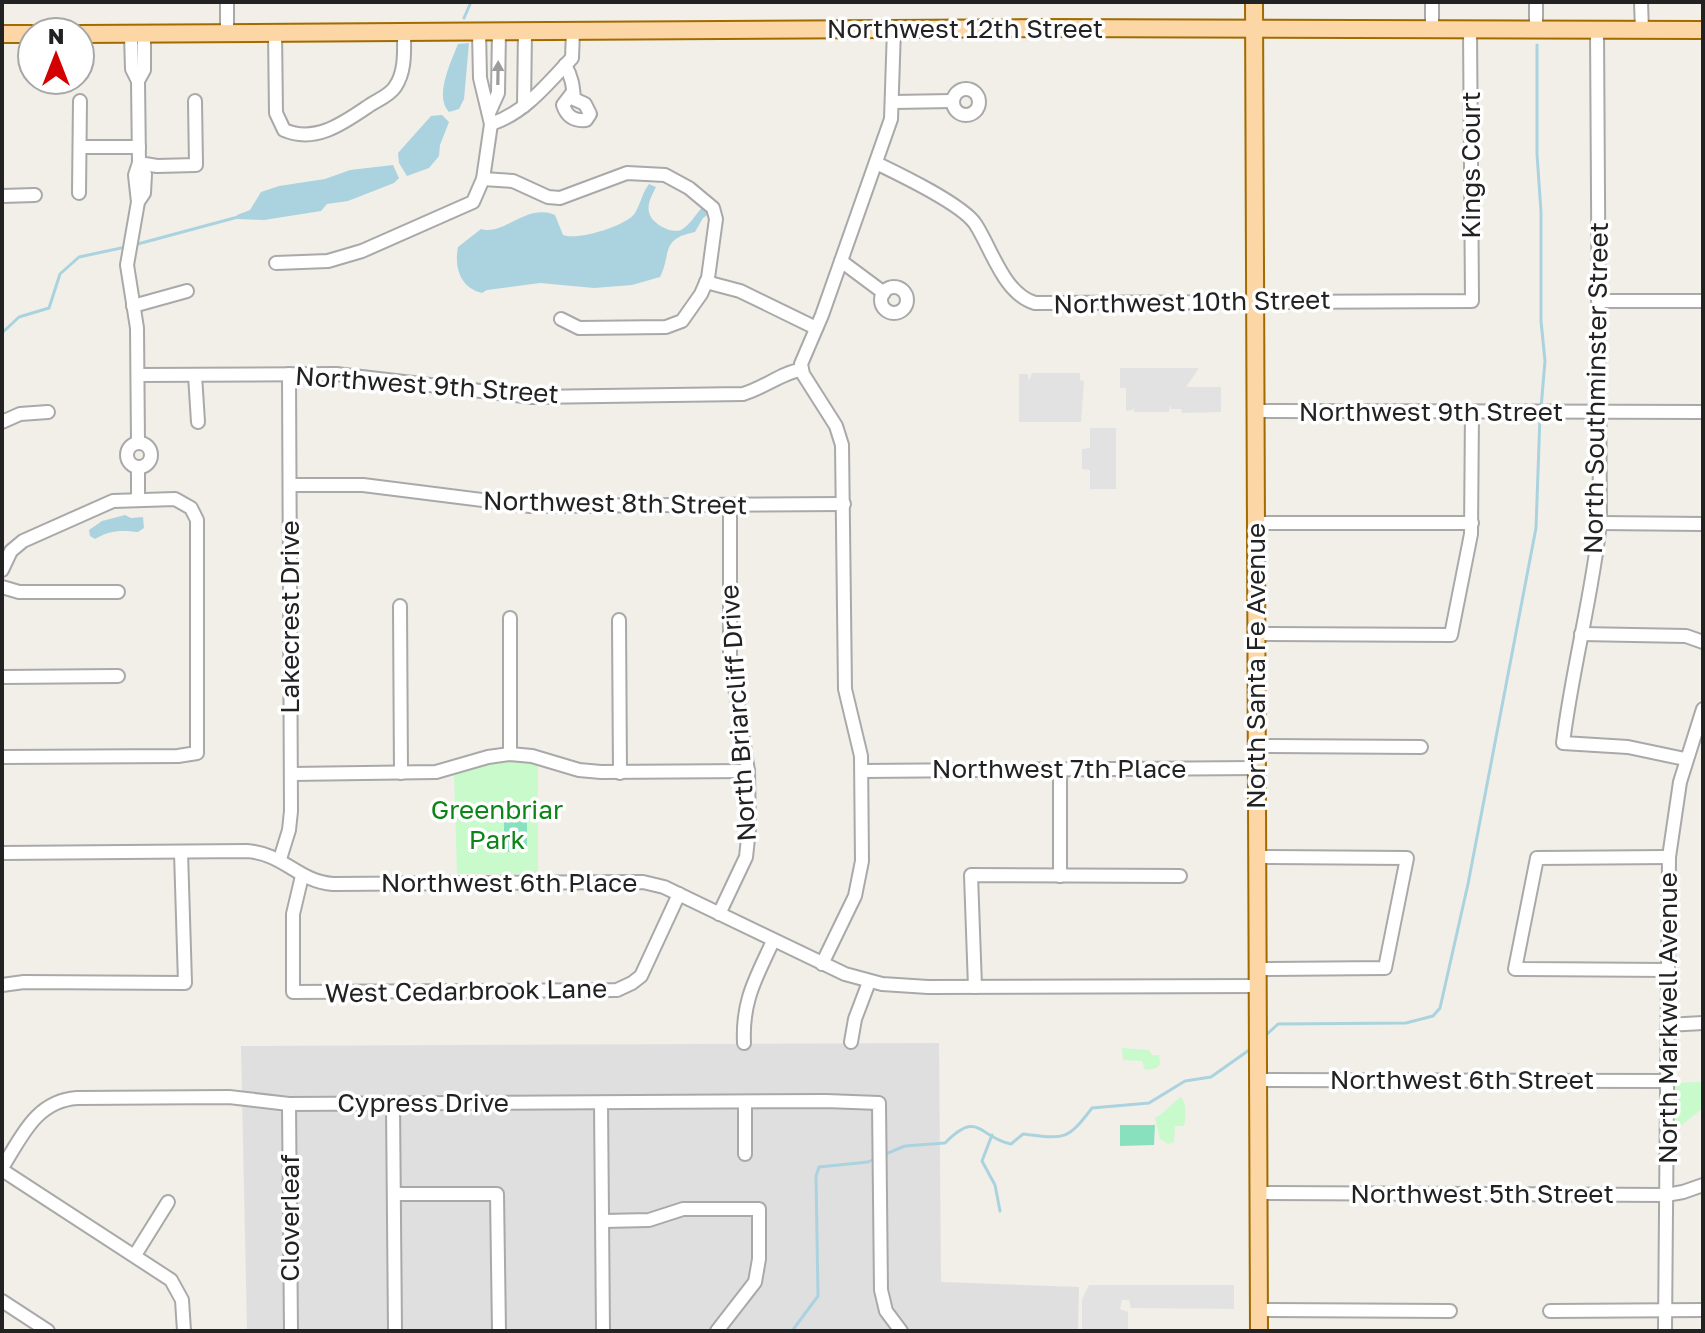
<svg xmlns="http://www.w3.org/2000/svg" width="1705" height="1333" font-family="'Golos Text',sans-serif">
  <rect width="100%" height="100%" fill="#f2efe9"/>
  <!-- residential -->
  <polygon fill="#e0dfdf" points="939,1043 941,1282 1079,1287 1078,1331 247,1331 241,1046"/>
  <!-- park -->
  <g fill="#c8facc">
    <polygon points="517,759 538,763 538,874 457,874 454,773 497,760"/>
    <polygon points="1122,1048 1149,1050 1152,1055 1159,1055 1160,1064 1157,1068 1145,1070 1142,1061 1123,1060"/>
    <polygon points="1703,1082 1703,1108 1673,1132 1674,1083"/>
    <path d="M 1181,1097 C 1187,1103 1186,1119 1184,1126 L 1175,1126 L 1174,1142 L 1168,1144 L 1160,1139 L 1155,1118 C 1166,1112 1170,1104 1181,1097 Z"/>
  </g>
  <!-- pitch -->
  <g fill="#88e0be">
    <polygon points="504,805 527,805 527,851 504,852"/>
    <polygon points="1120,1125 1155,1125 1154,1145 1120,1146"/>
  </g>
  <!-- parking -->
  <g fill="#e2e2e2">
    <polygon points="1120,368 1199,368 1186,387 1221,387 1221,412 1182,413 1181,409 1171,409 1170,404 1169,412 1134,412 1134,404 1133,410 1126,411 1126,388 1120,388"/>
    <polygon points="1032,373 1080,373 1080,380 1084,381 1081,422 1019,422 1019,374 1028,374 1029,381"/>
    <polygon points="1090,428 1116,428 1116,489 1090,489 1090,470 1082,469 1082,449 1090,448"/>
    <polygon points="1089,1285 1234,1285 1234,1309 1131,1308 1129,1300 1122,1300 1120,1309 1128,1312 1128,1331 1082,1331 1082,1299"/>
  </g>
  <!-- water -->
  <g fill="#aad3df">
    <path d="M 469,43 L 464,99 L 459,109 L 449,112 C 434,96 451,62 458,44 Z"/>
    <polygon points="442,115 449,122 440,145 439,156 429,168 407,176 399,163 398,153 431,116"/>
    <polygon points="393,165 399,178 394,183 348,201 327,204 321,211 264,220 236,219 237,215 250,210 261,192 279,186 325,179 350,170"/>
    <path d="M 649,184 L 656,187 C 652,195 647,204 649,212 C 651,223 670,234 681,230 C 689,226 697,213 703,206 L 710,213 L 703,218 L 695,232 C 660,239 672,253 660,277 L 632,285 L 594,288 L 540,283 L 487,290 L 482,293 C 460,288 454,267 458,247 L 481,229 C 504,236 526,203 555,215 L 563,235 C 576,241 627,226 635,213 C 641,203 642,193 649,184 Z"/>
    <path d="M 125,515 L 131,518 L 143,517 L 144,528 L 138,532 C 121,530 110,530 95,539 L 90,536 L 89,530 L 102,521 Z"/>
  </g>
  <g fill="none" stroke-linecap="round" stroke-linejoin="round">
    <!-- stream -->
    <g stroke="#aad3df" stroke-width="3">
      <polyline points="464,18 471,2"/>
      <polyline points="1537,45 1537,154 1541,212 1541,321 1545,361 1541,408"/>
      <polyline points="134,245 238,217"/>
      <polyline points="2,333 19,317 49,308 60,274 79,257 126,247"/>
      <polyline points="1264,1037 1278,1024 1406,1023 1433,1016 1440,1008 1468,884 1536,528 1540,416"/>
      <polyline points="992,1135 982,1161 995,1185 1000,1211"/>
      <path d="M 883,1155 L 905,1146 L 945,1143 C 979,1109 978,1137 1011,1144 L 1023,1134 C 1065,1139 1067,1141 1092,1108 L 1149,1103 L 1185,1081 L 1211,1077 L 1252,1048"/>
      <polyline points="792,1331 818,1296 816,1176 819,1167 868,1162 877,1158"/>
    </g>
    <!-- minor casing -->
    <g stroke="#a9a9a9" stroke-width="16">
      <g id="minor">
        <polyline points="227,2 227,33"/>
        <polyline points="1432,2 1432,28"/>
        <polyline points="1536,2 1536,29"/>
        <polyline points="1641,2 1642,30"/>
        <path d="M 1597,29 L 1600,523 C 1592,597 1572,669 1563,743 L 1628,747 L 1685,759"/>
        <path d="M 275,32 L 276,113 L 284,130 C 316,144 345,122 370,105 C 378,100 390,95 395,87 C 406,71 404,50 404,32"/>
        <polyline points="144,33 144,70 138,81 139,163 157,166 196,165 195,101"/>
        <polyline points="131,34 132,69 138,81"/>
        <path d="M 565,65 C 572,77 573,86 574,99 L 585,104 L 590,114 L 586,120 C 574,121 567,117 563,105 L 573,92"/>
        <circle cx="966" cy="102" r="13"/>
        <polyline points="893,102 953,101"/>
        <polyline points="524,106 525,31"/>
        <polyline points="489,113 498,93 499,31"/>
        <path d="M 491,124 C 525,113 548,83 572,58 L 573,31"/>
        <polyline points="80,147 139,147"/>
        <path d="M 876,163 C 899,174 964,205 976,225 C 992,250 1004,294 1035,303 L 1472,301 L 1470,29"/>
        <polyline points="483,179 513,181 548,197 560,198 627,173 665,175 689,188 713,208 716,219 708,278 701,294 682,321 666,327 579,328 561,319"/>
        <polyline points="79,193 80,101"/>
        <polyline points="2,196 35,195"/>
        <polyline points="138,202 135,175 139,163 145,174 144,193 138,202 127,265 137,328 138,443"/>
        <polyline points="841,261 884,293"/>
        <polyline points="276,263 328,261 362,251 473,202 483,179 491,124 480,78 479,31"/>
        <polyline points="706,282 740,291 816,328"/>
        <circle cx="894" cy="300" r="13"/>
        <polyline points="1598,301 1703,301"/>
        <polyline points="133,306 187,291"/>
        <path d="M 138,375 L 336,374 L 532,397 L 743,394 C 764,388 783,372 801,370"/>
        <polyline points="195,375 198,422"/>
        <polyline points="1256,411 1703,412"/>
        <polyline points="2,422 20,414 48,412"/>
        <circle cx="139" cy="455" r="12"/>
        <polyline points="138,467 138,499"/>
        <polyline points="290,485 363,485 530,506 844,504"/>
        <polyline points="1256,523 1472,523"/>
        <polyline points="1600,523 1703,524"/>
        <polyline points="2,570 11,551 23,541 113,501 175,499 191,508 197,520 197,753 178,756 2,757"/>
        <polyline points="2,587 19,592 118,592"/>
        <polyline points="400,606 401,773"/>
        <polyline points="510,618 510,754"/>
        <polyline points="619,620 620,773"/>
        <polyline points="1256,634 1451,635 1471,534 1472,412"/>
        <polyline points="1581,634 1686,636 1703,642"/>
        <polyline points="2,677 118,676"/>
        <polyline points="1257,746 1421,747"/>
        <polyline points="1060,769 1060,876"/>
        <polyline points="862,771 1257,768"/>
        <polyline points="291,774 436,772 488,757 510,754 532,756 579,770 601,772 748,771"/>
        <path d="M 2,853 L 247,851 C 285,854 297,881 333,884 L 643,882 L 664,887 L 845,974 L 882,984 L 928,987 L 1257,986"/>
        <polyline points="1257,857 1407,858 1385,968 1257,969"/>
        <polyline points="280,859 289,830 291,811 289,374"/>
        <polyline points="302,876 293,914 293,992 617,990 632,983 641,976 679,894"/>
        <polyline points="719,914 746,857 749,829 748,771 730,655 730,505"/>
        <polyline points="822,964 855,896 862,861 861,756 845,689 842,445 836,426 803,374 801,364 822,315 891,119 894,29"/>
        <polyline points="1668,970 1515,969 1537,858 1669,857"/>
        <polyline points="2,985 24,982 185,983 181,852"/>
        <polyline points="975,987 971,875 1180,876"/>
        <polyline points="1667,1025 1703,1023"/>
        <polyline points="851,1042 855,1019 869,982"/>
        <path d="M 744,1043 C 742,1000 756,978 773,941"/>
        <polyline points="1258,1080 1667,1081"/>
        <polyline points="745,1102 745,1154"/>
        <polyline points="601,1103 603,1331"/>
        <polyline points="289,1104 291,1331"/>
        <polyline points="393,1104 395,1331"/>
        <path d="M 2,1168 C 22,1136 36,1101 77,1098 L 229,1097 L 289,1104 L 826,1101 L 879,1103 L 881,1290 L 886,1311 L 901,1331"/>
        <polyline points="2,1170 171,1280 182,1300 184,1331"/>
        <polyline points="1259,1193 1666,1195 1683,1192 1703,1185"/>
        <polyline points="394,1194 497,1194 499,1331"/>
        <polyline points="604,1221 649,1220 683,1209 759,1209 759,1259 755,1282 717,1331"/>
        <polyline points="135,1255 168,1202"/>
        <polyline points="2,1301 48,1331"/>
        <polyline points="1259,1310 1450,1311"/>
        <polyline points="1550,1311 1703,1310"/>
        <polyline points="1665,1331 1669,857 1680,782 1703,709"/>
      </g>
    </g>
    <!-- major casing -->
    <g stroke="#a06b00" stroke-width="20">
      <g id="major">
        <polyline points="1254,2 1259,1331"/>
        <polyline points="2,34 32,34"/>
        <polyline points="80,34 1041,28 1703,30"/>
      </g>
    </g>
    <!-- minor -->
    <use href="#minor" stroke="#fff" stroke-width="12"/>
    <!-- major -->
    <use href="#major" stroke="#fcd6a4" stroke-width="16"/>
  </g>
  <!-- one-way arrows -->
  <defs><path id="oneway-solid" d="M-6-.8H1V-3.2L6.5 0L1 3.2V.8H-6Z" transform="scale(2)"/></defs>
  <use fill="#9c9c9c" href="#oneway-solid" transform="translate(498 73) rotate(-89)"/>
  <g text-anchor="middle" stroke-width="7" stroke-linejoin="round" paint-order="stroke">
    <!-- street labels -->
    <g font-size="26" fill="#222" stroke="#fff">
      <text x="965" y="38">Northwest 12th Street</text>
      <text transform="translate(1471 165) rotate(-90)" y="9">Kings Court</text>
      <text transform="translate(1192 302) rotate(-1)" y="9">Northwest 10th Street</text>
      <text transform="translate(427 385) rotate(4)" y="9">Northwest 9th Street</text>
      <text transform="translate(1596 388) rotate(-89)" y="9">North Southminster Street</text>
      <text x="1431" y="421">Northwest 9th Street</text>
      <text transform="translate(615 503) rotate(1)" y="9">Northwest 8th Street</text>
      <text transform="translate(290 617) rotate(-90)" y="9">Lakecrest Drive</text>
      <text transform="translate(1256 666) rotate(-90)" y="9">North Santa Fe Avenue</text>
      <text transform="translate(738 713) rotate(-94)" y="9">North Briarcliff Drive</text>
      <text x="1059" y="778">Northwest 7th Place</text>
      <text x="509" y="892">Northwest 6th Place</text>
      <text transform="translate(466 991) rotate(-1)" y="9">West Cedarbrook Lane</text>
      <text transform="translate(1668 1018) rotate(-90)" y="9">North Markwell Avenue</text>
      <text x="1462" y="1089">Northwest 6th Street</text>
      <text x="423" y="1112">Cypress Drive</text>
      <text x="1482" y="1203">Northwest 5th Street</text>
      <text transform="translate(290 1218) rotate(-90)" y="9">Cloverleaf</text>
    </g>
    <!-- park labels -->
    <g font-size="26" fill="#0c8416" stroke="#fff">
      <text x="497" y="819">Greenbriar<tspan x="497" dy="30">Park</tspan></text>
    </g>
  </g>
  <!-- border -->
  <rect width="1705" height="1333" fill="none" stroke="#222222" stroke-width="8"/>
  <!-- north arrow -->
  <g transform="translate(56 56)"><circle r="38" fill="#ffffff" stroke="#a7a7a7" stroke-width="2"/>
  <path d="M0-6L14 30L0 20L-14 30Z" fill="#d40000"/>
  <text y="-12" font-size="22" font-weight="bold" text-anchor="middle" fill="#222222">N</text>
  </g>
</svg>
